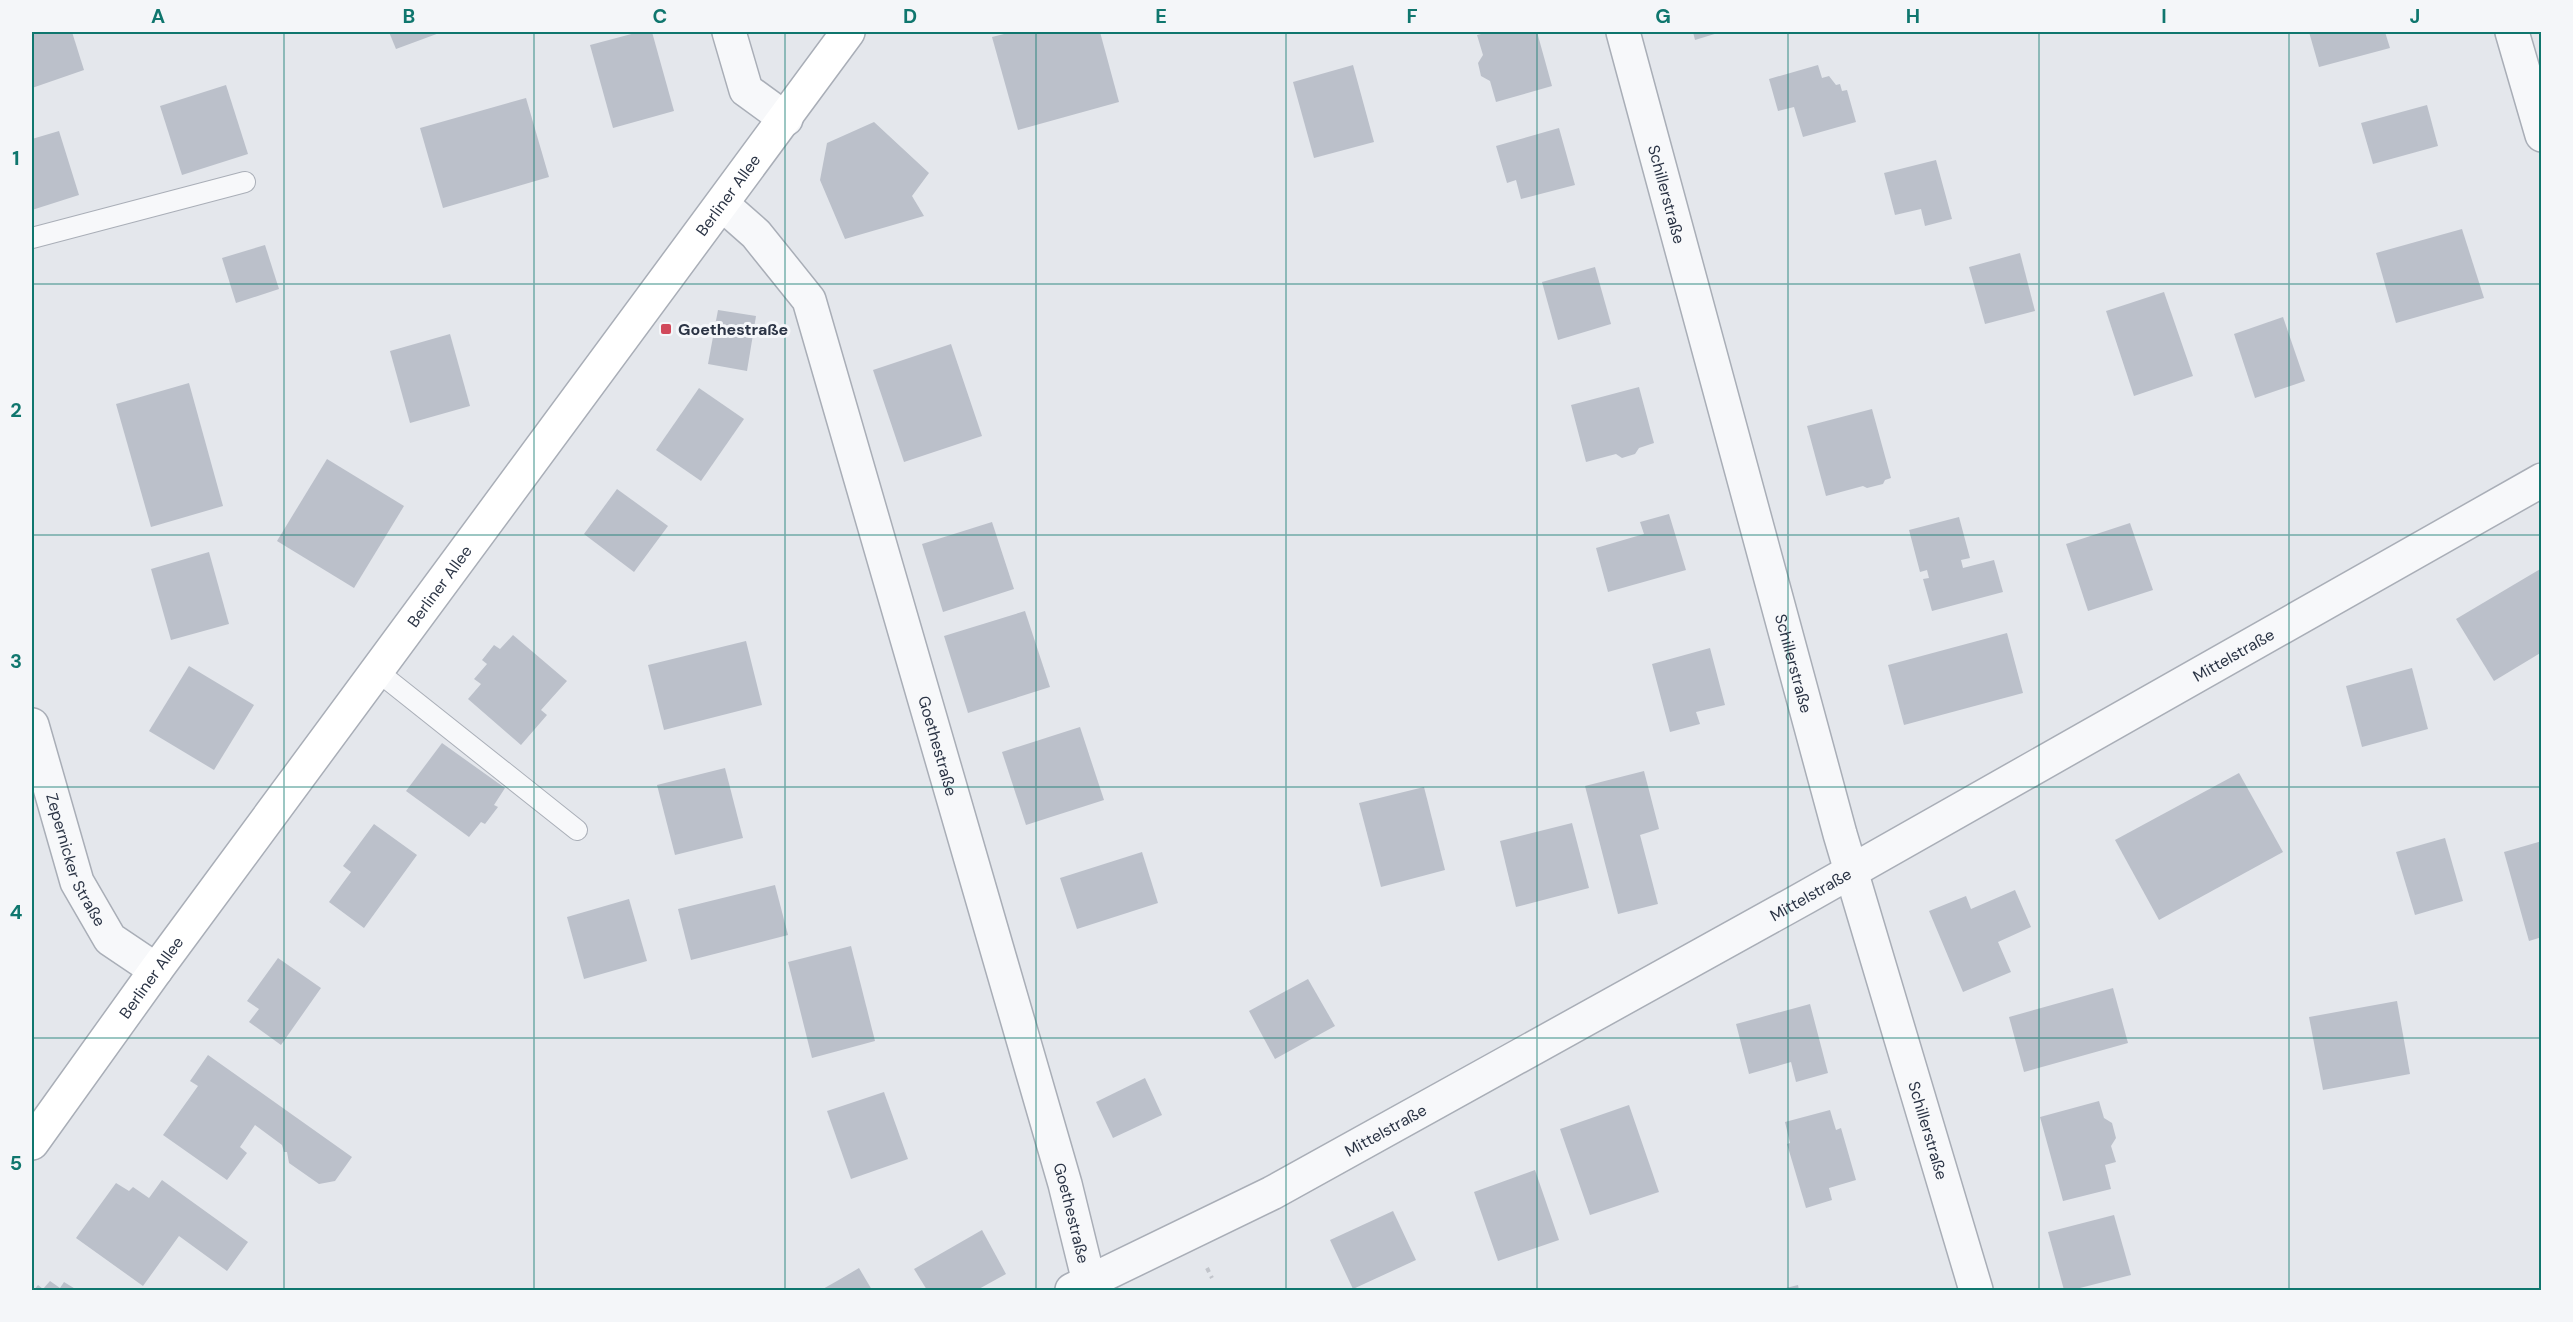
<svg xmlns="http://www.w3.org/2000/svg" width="2573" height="1322" font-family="'DM Sans',sans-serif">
  <rect width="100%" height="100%" fill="#e4e7ec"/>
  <!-- building -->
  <g fill="#bbc0ca">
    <polygon points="32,32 72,32 84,70 32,88"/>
    <polygon points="389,32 442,32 396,49"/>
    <polygon points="639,32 652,32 674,111 613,128 590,45"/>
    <polygon points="1012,32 1100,32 1119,102 1018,130 992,37"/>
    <polygon points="1489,32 1537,32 1552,86 1496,102 1490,81 1481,76 1478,63 1483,55 1477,35"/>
    <polygon points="1693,32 1721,32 1695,40"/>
    <polygon points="2309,32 2385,32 2390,48 2319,67"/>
    <polygon points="1353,65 1374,142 1314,158 1293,82"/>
    <polygon points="1818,65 1822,78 1829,76 1836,85 1840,84 1842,91 1847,90 1856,122 1803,137 1794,107 1778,111 1769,79"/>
    <polygon points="226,85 248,154 182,175 160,106"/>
    <polygon points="526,98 549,177 443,208 420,128"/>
    <polygon points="2427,105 2438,146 2373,164 2361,123"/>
    <polygon points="874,122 929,173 912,196 924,216 845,239 820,180 827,143"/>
    <polygon points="1559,128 1575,185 1521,199 1516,180 1507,183 1496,146"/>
    <polygon points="59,131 79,195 32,210 32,139"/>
    <polygon points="1936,160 1952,219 1925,226 1921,209 1895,215 1884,173"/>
    <polygon points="2462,229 2484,298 2396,323 2376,253"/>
    <polygon points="265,245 279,289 236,303 222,258"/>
    <polygon points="2020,253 2035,311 1985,324 1969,267"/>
    <polygon points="1595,267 1611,324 1558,340 1542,282"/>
    <polygon points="2164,292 2193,376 2134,396 2106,311"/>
    <polygon points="718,310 756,316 747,371 708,364"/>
    <polygon points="2283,317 2305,381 2255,398 2234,334"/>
    <polygon points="450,334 470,406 410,423 390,351"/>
    <polygon points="951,344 982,436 904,462 873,370"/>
    <polygon points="189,383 223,506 151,527 116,404"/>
    <polygon points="1639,387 1654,443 1639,448 1635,454 1622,458 1616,454 1586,462 1571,405"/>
    <polygon points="699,388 744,419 701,481 656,450"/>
    <polygon points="1872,409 1891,478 1885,480 1883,484 1867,488 1863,486 1826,496 1807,426"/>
    <polygon points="327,459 404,506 354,588 277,541"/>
    <polygon points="617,489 668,526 634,572 584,534"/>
    <polygon points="1669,514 1686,570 1608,592 1596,548 1644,534 1640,522"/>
    <polygon points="1959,517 1970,558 1961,560 1963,568 1994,560 2003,592 1932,611 1923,579 1929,578 1927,570 1920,572 1909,530"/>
    <polygon points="992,522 1014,589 943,612 922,544"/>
    <polygon points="2130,523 2153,590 2088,611 2066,544"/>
    <polygon points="209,552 229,624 171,640 151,569"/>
    <polygon points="2542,568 2542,652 2494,681 2456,619"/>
    <polygon points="1025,611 1050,687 968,713 944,636"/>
    <polygon points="2007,633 2023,693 1904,725 1888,665"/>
    <polygon points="513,635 567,681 541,710 547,715 521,745 468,699 481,684 474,679 487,664 482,660 494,645 500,649"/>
    <polygon points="746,641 762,705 664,730 648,665"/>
    <polygon points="1710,648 1725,705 1696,712 1700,724 1670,732 1652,664"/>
    <polygon points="189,666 254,705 214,770 149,731"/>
    <polygon points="2412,668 2428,729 2362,747 2346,686"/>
    <polygon points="1080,727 1104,800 1026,825 1002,752"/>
    <polygon points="442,743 505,788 494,805 498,807 485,824 481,822 469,837 406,791"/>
    <polygon points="725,768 743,838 675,855 657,785"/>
    <polygon points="1644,771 1659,829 1640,835 1658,904 1618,914 1585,786"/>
    <polygon points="2239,773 2283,852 2159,920 2115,840"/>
    <polygon points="1424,787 1445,870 1381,887 1359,803"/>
    <polygon points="1572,823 1589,888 1516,907 1500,841"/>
    <polygon points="374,824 417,855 364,928 329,902 351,872 343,866"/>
    <polygon points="2445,838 2463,901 2415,915 2396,852"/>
    <polygon points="2542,841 2542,937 2529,941 2504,852"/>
    <polygon points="1142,852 1158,903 1077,929 1060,878"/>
    <polygon points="775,885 788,935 691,960 678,909"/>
    <polygon points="2015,890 2031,927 1998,942 2011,972 1963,992 1929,911 1966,896 1971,909"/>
    <polygon points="629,899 647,961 584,979 567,917"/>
    <polygon points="851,946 875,1041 812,1058 788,962"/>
    <polygon points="278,958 321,988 281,1045 249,1022 259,1009 247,1001"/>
    <polygon points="1308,979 1335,1026 1275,1059 1249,1011"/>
    <polygon points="2113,988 2128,1043 2024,1072 2009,1017"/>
    <polygon points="2397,1001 2410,1074 2323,1090 2309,1017"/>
    <polygon points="1810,1004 1828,1073 1796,1082 1791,1062 1749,1074 1736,1024"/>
    <polygon points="208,1055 352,1157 335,1181 319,1184 289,1163 287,1152 284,1152 282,1145 255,1125 240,1147 247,1153 227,1180 163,1135 198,1086 190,1081"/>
    <polygon points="1145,1078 1162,1115 1113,1138 1096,1102"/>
    <polygon points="884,1092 908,1159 851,1179 827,1111"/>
    <polygon points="2099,1101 2104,1118 2112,1123 2116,1138 2111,1146 2116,1162 2105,1165 2111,1189 2063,1201 2040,1117"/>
    <polygon points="1629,1105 1659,1192 1590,1215 1560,1129"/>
    <polygon points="1830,1110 1836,1130 1841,1128 1856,1180 1829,1188 1832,1200 1806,1208 1787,1144 1790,1143 1785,1122"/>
    <polygon points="1535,1170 1559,1240 1498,1261 1474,1192"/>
    <polygon points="162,1180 248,1242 227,1271 179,1236 143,1286 76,1238 116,1183 129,1191 133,1187 149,1198"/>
    <polygon points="1393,1211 1416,1260 1353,1289 1330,1240"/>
    <polygon points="2114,1215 2131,1275 2072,1290 2064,1290 2048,1232"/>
    <polygon points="982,1230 1006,1274 977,1290 927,1290 914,1269"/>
    <polygon points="859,1268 872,1290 821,1290 837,1281"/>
    <polygon points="50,1281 60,1288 64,1282 77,1290 34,1290 38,1285 43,1289"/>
    <polygon points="1798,1285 1799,1290 1778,1290"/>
  </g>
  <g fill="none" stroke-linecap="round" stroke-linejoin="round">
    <!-- lane casing -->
    <g stroke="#a9aeb7" stroke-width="22">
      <g id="lane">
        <polyline points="32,238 245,182"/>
        <polyline points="377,671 577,830"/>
      </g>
    </g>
    <!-- street casing -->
    <g stroke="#a9aeb7" stroke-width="36">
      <g id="street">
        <polyline points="729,32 746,90 786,119"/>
        <path id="s1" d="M 1623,32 L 1840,834 L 1976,1290"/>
        <polyline points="2512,32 2542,135"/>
        <path id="s2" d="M 722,204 L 756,234 L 809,300 L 1065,1184 L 1091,1290"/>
        <path id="s3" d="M 32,725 L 77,882 L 110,939 L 156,970"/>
        <path id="s4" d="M 1072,1290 L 1272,1193 L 1806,897 L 2542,480"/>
      </g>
    </g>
    <!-- secondary casing -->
    <g stroke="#a9aeb7" stroke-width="36">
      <g id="secondary">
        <path id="s5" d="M 32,1143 L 156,970 L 848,32"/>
      </g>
    </g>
    <!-- path -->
    <polyline stroke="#c2c5cb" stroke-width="4" stroke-dasharray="4.5 4.5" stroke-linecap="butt" points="1207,1268 1212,1278"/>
    <!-- lane -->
    <use href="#lane" stroke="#f7f8fa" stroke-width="20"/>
    <!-- street -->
    <use href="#street" stroke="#f7f8fa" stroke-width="33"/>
    <!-- secondary -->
    <use href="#secondary" stroke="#fff" stroke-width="33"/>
  </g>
  <!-- grid -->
  <path fill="none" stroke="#0f766e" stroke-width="1.5" stroke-opacity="0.55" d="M 284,32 L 284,1290M 534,32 L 534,1290M 785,32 L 785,1290M 1036,32 L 1036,1290M 1286,32 L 1286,1290M 1537,32 L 1537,1290M 1788,32 L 1788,1290M 2039,32 L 2039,1290M 2289,32 L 2289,1290M 32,284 L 2542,284M 32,535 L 2542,535M 32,787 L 2542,787M 32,1038 L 2542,1038"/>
  <!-- markers -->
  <rect fill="#d1495b" stroke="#f4f6f9" stroke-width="2" x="660" y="323" width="12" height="12" rx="3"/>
  <g text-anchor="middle" stroke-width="6" stroke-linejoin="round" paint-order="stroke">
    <!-- street labels -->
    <g font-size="16" fill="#2b3445" stroke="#f4f6f9">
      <text dy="6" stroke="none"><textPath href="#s1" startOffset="168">Schillerstraße</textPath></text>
      <text dy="6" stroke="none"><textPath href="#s5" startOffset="1176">Berliner Allee</textPath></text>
      <text dy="6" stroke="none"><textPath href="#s5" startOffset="690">Berliner Allee</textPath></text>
      <text dy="6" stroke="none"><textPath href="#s4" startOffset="1324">Mittelstraße</textPath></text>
      <text dy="6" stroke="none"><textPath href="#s1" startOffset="654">Schillerstraße</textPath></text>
      <text dy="6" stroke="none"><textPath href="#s2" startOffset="594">Goethestraße</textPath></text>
      <text dy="6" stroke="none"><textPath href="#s3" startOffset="142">Zepernicker Straße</textPath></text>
      <text dy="6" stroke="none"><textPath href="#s4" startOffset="838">Mittelstraße</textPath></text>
      <text dy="6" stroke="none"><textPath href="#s5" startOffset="204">Berliner Allee</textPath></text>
      <text dy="6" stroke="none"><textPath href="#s4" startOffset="352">Mittelstraße</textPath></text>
      <text dy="6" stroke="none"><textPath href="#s1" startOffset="1140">Schillerstraße</textPath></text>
      <text dy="6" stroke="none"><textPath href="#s2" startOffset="1080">Goethestraße</textPath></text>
    </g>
    <!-- poi labels -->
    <g font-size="16" font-weight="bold" fill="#2b3445" stroke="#f4f6f9" text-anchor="start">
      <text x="678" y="335">Goethestraße</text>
    </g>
  </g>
  <!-- border -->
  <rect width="2573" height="1322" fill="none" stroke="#f4f6f9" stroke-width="66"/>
  <rect x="33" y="33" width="2507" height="1256" fill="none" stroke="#0f766e" stroke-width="2"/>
  <g font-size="20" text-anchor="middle" font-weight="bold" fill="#0f766e">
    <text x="158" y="23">A</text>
    <text x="409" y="23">B</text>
    <text x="660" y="23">C</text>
    <text x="910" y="23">D</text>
    <text x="1161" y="23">E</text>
    <text x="1412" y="23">F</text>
    <text x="1663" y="23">G</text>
    <text x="1913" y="23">H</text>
    <text x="2164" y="23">I</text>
    <text x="2415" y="23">J</text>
    <text x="16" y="165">1</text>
    <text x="16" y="417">2</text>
    <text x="16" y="668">3</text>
    <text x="16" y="919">4</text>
    <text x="16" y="1170">5</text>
  </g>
</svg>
